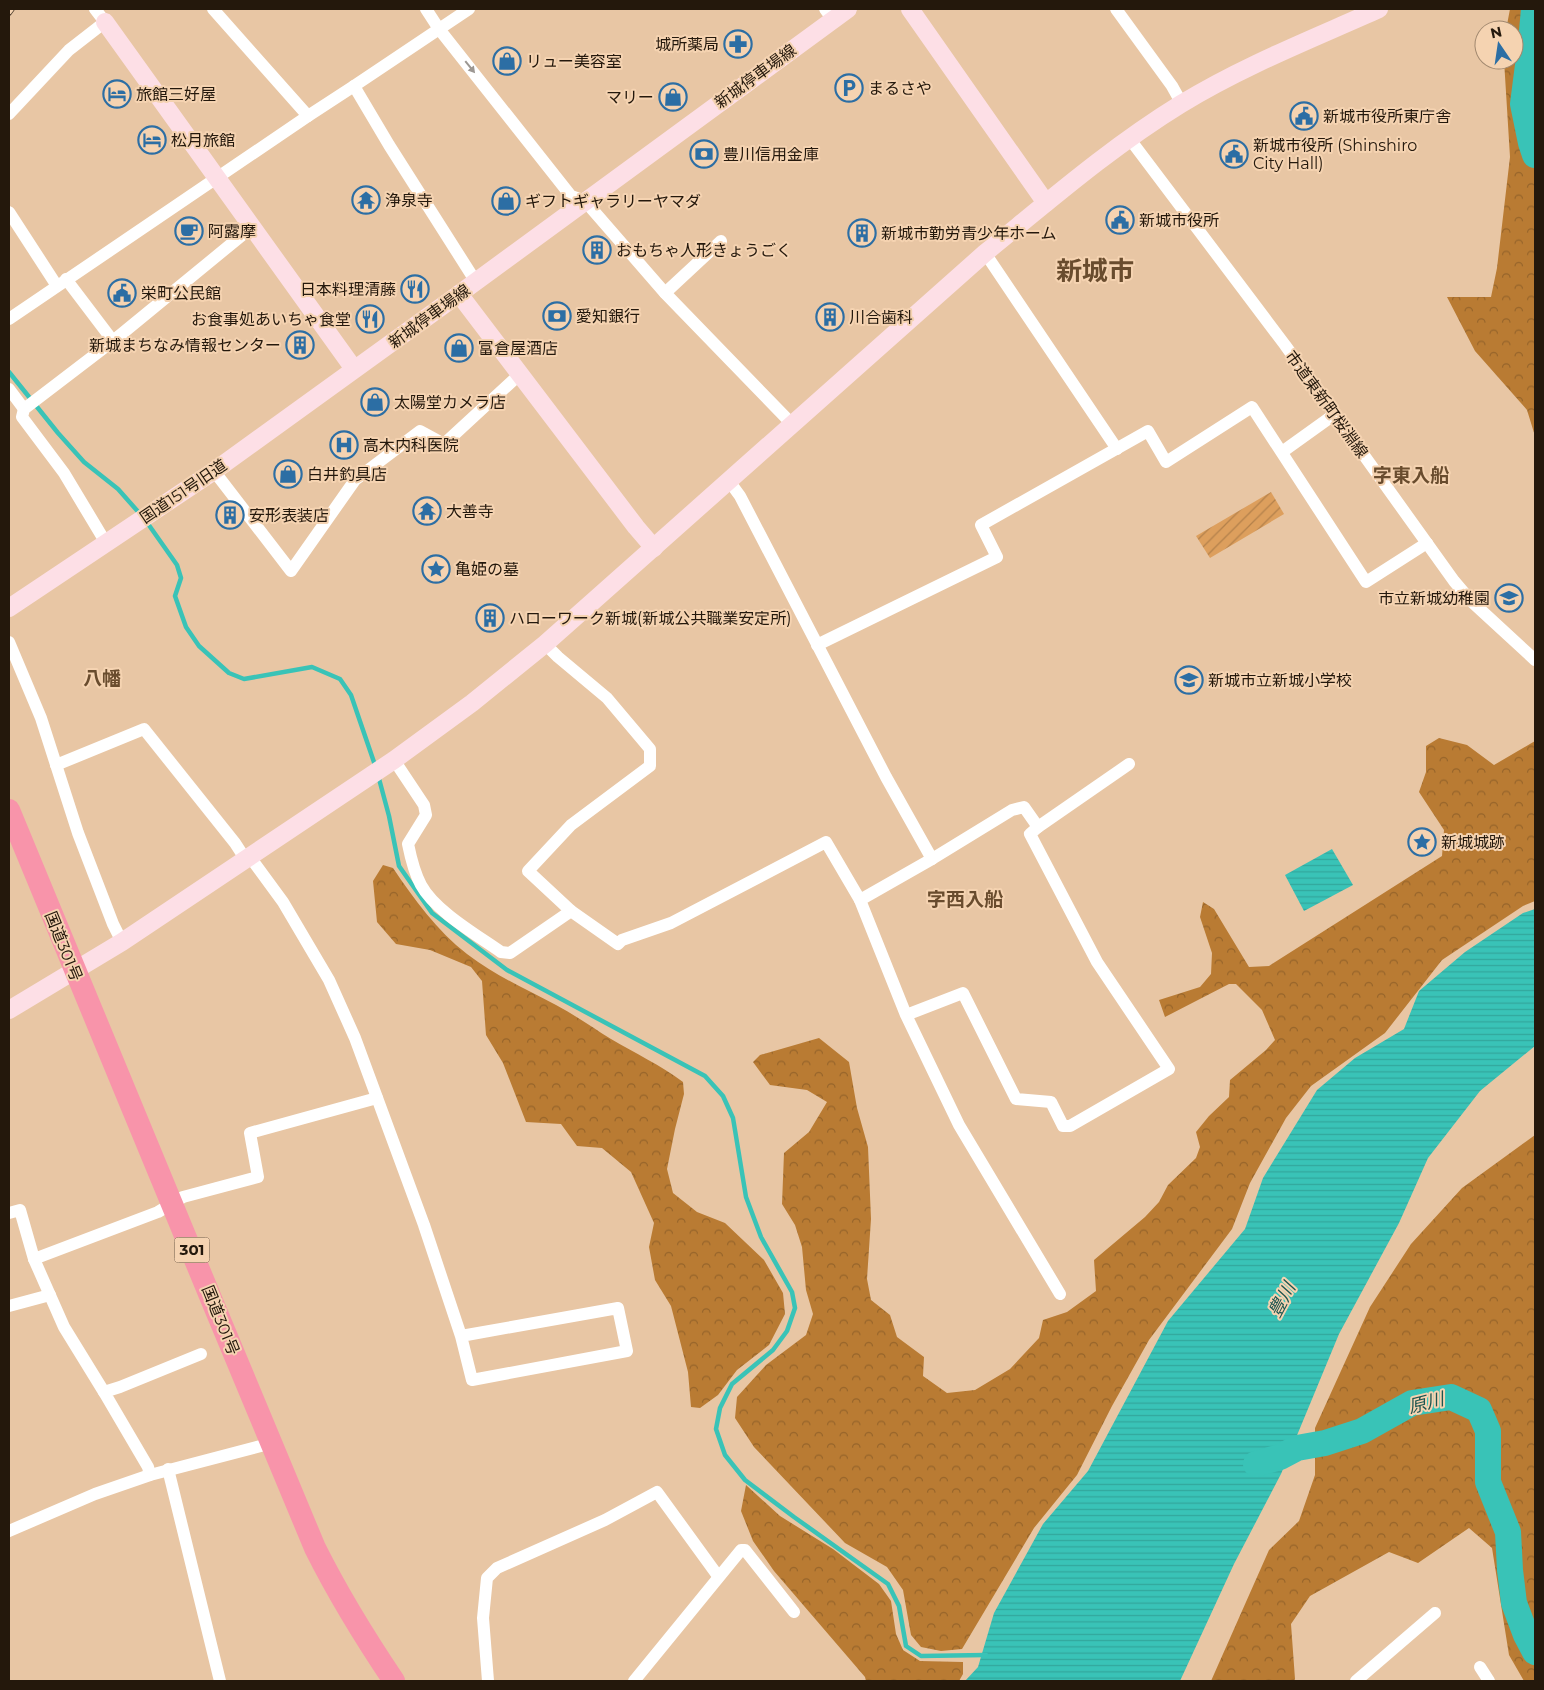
<svg xmlns="http://www.w3.org/2000/svg" width="1544" height="1690" font-family="Montserrat,'Noto Sans JP',sans-serif">
  <defs>
    <pattern id="forest-crowns" width="20" height="18" patternUnits="userSpaceOnUse" patternTransform="scale(1.25)"><rect width="20" height="18" fill="#b97b33"/><path d="M2 6a3 3 0 1 1 6 0M12 15a3 3 0 1 1 6 0" fill="none" stroke="#96642a"/></pattern>
    <pattern id="garden-furrows" width="10" height="10" patternUnits="userSpaceOnUse" patternTransform="scale(1.25)"><rect width="10" height="10" fill="#dd9f5d"/><path d="M-1 1l2-2M0 10L10 0M9 11l2-2" fill="none" stroke="#b3814b"/></pattern>
    <pattern id="water-rules" width="6" height="5" patternUnits="userSpaceOnUse" patternTransform="scale(1.25)"><rect width="6" height="5" fill="#39c3b7"/><path d="M0 2.5h6" fill="none" stroke="#32a79c"/></pattern>
  </defs>
  <rect width="100%" height="100%" fill="#e8c6a4"/>
  <!-- forest -->
  <g fill="url(#forest-crowns)">
    <polygon points="1510,9 1535,9 1535,436 1527,410 1475,351 1447,297 1491,297 1497,268 1510,157 1504,60 1514,60 1514,30 1506,30"/>
    <polygon points="1439,738 1467,745 1494,765 1535,741 1535,901 1523,906 1442,960 1385,1033 1311,1086 1286,1118 1250,1183 1232,1229 1149,1340 1112,1406 1077,1475 1034,1528 962,1649 941,1651 921,1647 911,1635 903,1590 887,1567 845,1543 754,1447 735,1418 737,1397 766,1365 806,1335 813,1314 806,1290 802,1247 795,1225 782,1204 784,1153 809,1132 827,1102 807,1090 770,1085 753,1062 760,1055 819,1038 849,1062 857,1108 868,1147 871,1219 867,1279 871,1300 890,1315 897,1337 924,1357 923,1376 947,1393 975,1390 1010,1369 1039,1338 1043,1320 1067,1312 1096,1291 1094,1260 1145,1217 1159,1202 1168,1185 1196,1158 1200,1147 1196,1132 1209,1116 1229,1097 1230,1080 1266,1050 1275,1040 1262,1010 1236,984 1229,984 1165,1017 1159,1000 1200,987 1211,974 1212,953 1200,917 1203,902 1214,909 1249,967 1269,966 1442,856 1444,830 1419,792 1426,772 1426,746"/>
    <path d="M 383,865 L 393,868 C 414,899 437,931 467,954 C 496,976 524,988 556,1005 C 575,1015 593,1028 611,1039 C 635,1053 660,1065 683,1082 L 684,1094 L 675,1129 L 667,1169 L 673,1193 L 697,1212 L 725,1223 L 764,1260 L 783,1293 L 785,1314 L 769,1345 L 737,1370 L 718,1395 L 700,1408 L 691,1407 L 688,1372 L 671,1306 L 655,1280 L 649,1247 L 654,1223 L 631,1172 L 602,1148 L 577,1146 L 561,1124 L 526,1122 L 503,1063 L 486,1035 L 482,981 L 471,967 L 430,950 L 396,944 L 377,922 L 373,881 Z"/>
    <polygon points="1535,1135 1535,1681 1524,1681 1509,1655 1492,1548 1469,1528 1418,1563 1389,1552 1310,1596 1291,1624 1295,1679 1294,1681 1211,1681 1269,1550 1299,1521 1315,1475 1315,1428 1370,1307 1411,1244 1462,1188"/>
    <polygon points="746,1485 780,1516 833,1549 879,1584 891,1601 896,1634 903,1650 920,1661 963,1662 963,1674 959,1681 866,1681 865,1677 774,1571 753,1541 741,1511"/>
  </g>
  <!-- garden -->
  <polygon fill="url(#garden-furrows)" points="1271,492 1284,514 1210,558 1196,536"/>
  <!-- water -->
  <g fill="url(#water-rules)">
    <polygon points="1332,849 1353,885 1304,911 1285,875"/>
    <polygon points="1535,909 1535,1046 1480,1091 1428,1158 1399,1223 1339,1334 1281,1474 1234,1564 1180,1681 965,1681 978,1667 994,1613 1043,1524 1088,1471 1168,1321 1245,1229 1263,1178 1317,1090 1355,1058 1404,1029 1419,991 1465,952 1523,913"/>
  </g>
  <g fill="none" stroke-linecap="round" stroke-linejoin="round">
    <!-- stream -->
    <g stroke="#39c3b7" stroke-width="4.5">
      <polyline points="9,372 58,433 84,462 118,489 141,515"/>
      <polyline points="146,521 177,565 181,578 175,596 186,627 199,646 229,673 244,679 312,667 340,679 351,695 376,768"/>
      <polyline points="378,775 389,816 399,866 432,913 507,970 705,1076 723,1096 733,1118 746,1197 761,1237 792,1292 795,1308 787,1331 773,1350 732,1384 720,1408 716,1429 725,1455 745,1480 794,1517 888,1584 899,1606 906,1646 921,1656 986,1655"/>
    </g>
    <!-- river -->
    <g stroke="#39c3b7" stroke-width="26">
      <polyline points="1534,9 1531,42 1523,104 1531,143 1535,155"/>
      <polyline points="1256,1464 1280,1457 1297,1448 1325,1443 1362,1431 1412,1403 1451,1397 1479,1410 1488,1431 1488,1482 1508,1532 1510,1570 1514,1603 1526,1635 1535,1652"/>
    </g>
    <!-- street -->
    <g stroke="#fff" stroke-width="12">
      <polyline points="213,9 308,116"/>
      <polyline points="426,9 439,29 571,196 585,201 665,293 792,424"/>
      <polyline points="825,9 833,20"/>
      <polyline points="1116,9 1172,86 1182,104"/>
      <polyline points="354,86 389,145 476,282"/>
      <polyline points="9,114 69,50 105,22 95,9"/>
      <polyline points="1129,138 1285,345 1454,581 1471,601 1535,660"/>
      <polyline points="9,212 57,286"/>
      <polyline points="985,253 1117,449"/>
      <polyline points="66,279 113,341"/>
      <polyline points="665,293 721,241"/>
      <polyline points="9,319 308,116 354,86 469,9"/>
      <polyline points="9,389 24,409"/>
      <polyline points="1282,452 1335,414"/>
      <polyline points="214,471 291,571 355,480 420,431 444,444 520,374"/>
      <polyline points="729,481 740,496 886,777 932,859"/>
      <polyline points="106,543 64,473 22,417 24,409 113,341 252,227"/>
      <polyline points="9,642 41,718 78,833 113,924 122,942"/>
      <polyline points="545,644 558,657 607,698 650,749 650,766 571,825 528,871 571,911 618,944 622,940 671,923 826,842 860,900"/>
      <polyline points="817,645 997,557 981,525 1148,431 1166,462 1252,407 1366,582 1427,543"/>
      <path d="M 394,760 L 424,805 L 426,815 L 408,844 C 411,859 414,872 421,885 C 435,911 477,935 501,952 L 510,953 L 571,911"/>
      <polyline points="56,765 144,729 235,843 246,860"/>
      <polyline points="1038,827 1129,764"/>
      <polyline points="250,857 283,902 329,980 355,1038 424,1225 461,1336 472,1380 627,1351 618,1308 461,1336"/>
      <polyline points="906,1015 963,993 1016,1099 1051,1102 1063,1126 1070,1126 1169,1069 1097,962 1030,834 1038,827 1024,807 1012,810 932,859 860,900 906,1015 959,1125 1060,1294"/>
      <polyline points="9,1213 20,1210 34,1259 64,1327 104,1392"/>
      <polyline points="34,1259 158,1212 183,1197 258,1177 250,1133 377,1098"/>
      <polyline points="9,1306 50,1295"/>
      <polyline points="168,1469 220,1681"/>
      <polyline points="150,1475 148,1467 104,1392 120,1387 201,1354"/>
      <polyline points="9,1531 95,1494 150,1475 272,1443"/>
      <polyline points="1480,1667 1489,1681"/>
      <polyline points="488,1681 483,1618 487,1578 497,1568 605,1520 657,1492 718,1576"/>
      <polyline points="634,1681 741,1550 745,1550 794,1612"/>
      <polyline points="1356,1681 1435,1613"/>
    </g>
    <!-- secondary -->
    <g stroke="#fddfe6" stroke-width="18">
      <polyline points="910,9 1046,203"/>
      <polyline points="105,22 354,369"/>
      <polyline points="459,294 636,527 654,548"/>
      <polyline points="9,608 214,471 459,294 848,9"/>
      <path d="M 9,1010 L 122,942 L 394,760 L 472,703 L 545,644 L 985,253 C 1049,201 1111,147 1181,104 C 1243,66 1312,39 1379,9"/>
    </g>
    <!-- highway -->
    <path stroke="#f894aa" stroke-width="22" d="M 9,810 C 109,1057 213,1302 315,1548 C 338,1594 365,1638 394,1681"/>
    <!-- rail casing -->
    <g stroke="#4c3c2b" stroke-width="5.5">
      <polyline id="rail" points="9,13 12,9"/>
    </g>
    <!-- rail -->
    <use href="#rail" stroke="#f5d3b1" stroke-width="4" stroke-dasharray="11" stroke-linecap="butt"/>
  </g>
  <!-- one-way arrows -->
  <defs><path id="oneway-solid" d="M-6-.8H1V-3.2L6.5 0L1 3.2V.8H-6Z" transform="scale(1.25)"/></defs>
  <use fill="#9c9792" href="#oneway-solid" transform="translate(470 67) rotate(51)"/>
  <!-- icons -->
  <defs>
    <g id="pharmacy-ring" transform="scale(1.4375)"><circle r="9.5" fill="#f5d3b1" stroke="#2c6ea4" stroke-width="1.5"/><path d="M-2-6h4v4h4v4h-4v4h-4v-4h-4v-4h4Z" fill="#2c6ea4"/></g>
    <g id="shop-ring" transform="scale(1.4375)"><circle r="9.5" fill="#f5d3b1" stroke="#2c6ea4" stroke-width="1.5"/><path d="M-5-2.5h2.3a2.7 3.5 0 0 1 5.4 0H5L5.5 6h-11ZM-1.5-2.5h3a1.5 2.3 0 0 0-3 0Z" fill="#2c6ea4"/></g>
    <g id="parking-ring" transform="scale(1.4375)"><circle r="9.5" fill="#f5d3b1" stroke="#2c6ea4" stroke-width="1.5"/><path d="M-3.5-5.5H1a3.5 3.5 0 0 1 0 7H-1V5.5H-3.5ZM-1-3.4V-.6H.8a1.4 1.4 0 0 0 0-2.8Z" fill="#2c6ea4"/></g>
    <g id="hotel-ring" transform="scale(1.4375)"><circle r="9.5" fill="#f5d3b1" stroke="#2c6ea4" stroke-width="1.5"/><path d="M-6-4.5h1.5V1H6V5H4.5V3h-9V5H-6ZM-4 0a1.8 1.8 0 1 1 3.6 0ZM.5 0V-2.5h3Q6-2.5 6 0Z" fill="#2c6ea4"/></g>
    <g id="civic-ring" transform="scale(1.4375)"><circle r="9.5" fill="#f5d3b1" stroke="#2c6ea4" stroke-width="1.5"/><path d="M-.6-6.5H3V-4.5H.6V-3L4-1V1h2V6H-6V1h2V-1L-.6-3ZM-1.2 2.5V6h2.4V2.5Z" fill="#2c6ea4"/></g>
    <g id="bank-ring" transform="scale(1.4375)"><circle r="9.5" fill="#f5d3b1" stroke="#2c6ea4" stroke-width="1.5"/><path d="M-6-4H6V4H-6ZM0-2.3a2.3 2.3 0 1 0 0 4.6a2.3 2.3 0 1 0 0-4.6Z" fill="#2c6ea4"/></g>
    <g id="temple-ring" transform="scale(1.4375)"><circle r="9.5" fill="#f5d3b1" stroke="#2c6ea4" stroke-width="1.5"/><path d="M0-6L5-2H3V0L6.5 2.5H4V6H1.5V3h-3V6H-4V2.5H-6.5L-3 0V-2H-5Z" fill="#2c6ea4"/></g>
    <g id="cafe-ring" transform="scale(1.4375)"><circle r="9.5" fill="#f5d3b1" stroke="#2c6ea4" stroke-width="1.5"/><path d="M-5.5-4.5H6V0H3Q3 3.5 0 3.5H-2.5Q-5.5 3.5-5.5 0ZM3-3.2v2h1.7v-2ZM-6 4.5H4V6H-6Z" fill="#2c6ea4"/></g>
    <g id="building-ring" transform="scale(1.4375)"><circle r="9.5" fill="#f5d3b1" stroke="#2c6ea4" stroke-width="1.5"/><path d="M-4-6H4V6H1V3H-1V6H-4ZM-2.5-4.3h1.7v1.8h-1.7ZM.8-4.3h1.7v1.8H.8ZM-2.5-1h1.7V.8h-1.7ZM.8-1h1.7V.8H.8Z" fill="#2c6ea4"/></g>
    <g id="restaurant-ring" transform="scale(1.4375)"><circle r="9.5" fill="#f5d3b1" stroke="#2c6ea4" stroke-width="1.5"/><path d="M-5-6h1v4h1v-4h1v4h1v-4h1v5L-1.5 .5V6h-2V.5L-5-1ZM5-6V6H3V1.5H1.5Q1.5-4 5-6Z" fill="#2c6ea4"/></g>
    <g id="hospital-ring" transform="scale(1.4375)"><circle r="9.5" fill="#f5d3b1" stroke="#2c6ea4" stroke-width="1.5"/><path d="M-5-5h3v3.5h4V-5h3V5h-3V1.5h-4V5h-3Z" fill="#2c6ea4"/></g>
    <g id="sight-ring" transform="scale(1.4375)"><circle r="9.5" fill="#f5d3b1" stroke="#2c6ea4" stroke-width="1.5"/><path d="M0-6L1.8-2.2L6-1.7L2.9 1.2L3.7 5.4L0 3.3L-3.7 5.4L-2.9 1.2L-6-1.7L-1.8-2.2Z" fill="#2c6ea4"/></g>
    <g id="school-ring" transform="scale(1.4375)"><circle r="9.5" fill="#f5d3b1" stroke="#2c6ea4" stroke-width="1.5"/><path d="M0-5L7-2L0 1L-7-2ZM-4 1L0 2.5L4 1V4Q0 6-4 4Z" fill="#2c6ea4"/></g>
  </defs>
  <g fill-rule="evenodd">
    <use href="#pharmacy-ring" x="738" y="44"/>
    <use href="#shop-ring" x="507" y="61"/>
    <use href="#parking-ring" x="849" y="88"/>
    <use href="#hotel-ring" x="117" y="94"/>
    <use href="#shop-ring" x="673" y="97"/>
    <use href="#civic-ring" x="1304" y="116"/>
    <use href="#hotel-ring" x="152" y="140"/>
    <use href="#bank-ring" x="704" y="154"/>
    <use href="#civic-ring" x="1234" y="154"/>
    <use href="#temple-ring" x="366" y="200"/>
    <use href="#shop-ring" x="506" y="201"/>
    <use href="#civic-ring" x="1120" y="220"/>
    <use href="#cafe-ring" x="189" y="231"/>
    <use href="#building-ring" x="862" y="233"/>
    <use href="#building-ring" x="597" y="250"/>
    <use href="#restaurant-ring" x="415" y="289"/>
    <use href="#civic-ring" x="122" y="293"/>
    <use href="#bank-ring" x="557" y="316"/>
    <use href="#building-ring" x="830" y="317"/>
    <use href="#restaurant-ring" x="370" y="319"/>
    <use href="#building-ring" x="300" y="345"/>
    <use href="#shop-ring" x="459" y="348"/>
    <use href="#shop-ring" x="375" y="402"/>
    <use href="#hospital-ring" x="344" y="445"/>
    <use href="#shop-ring" x="288" y="474"/>
    <use href="#temple-ring" x="427" y="511"/>
    <use href="#building-ring" x="230" y="515"/>
    <use href="#sight-ring" x="436" y="569"/>
    <use href="#school-ring" x="1509" y="598"/>
    <use href="#building-ring" x="490" y="618"/>
    <use href="#school-ring" x="1189" y="680"/>
    <use href="#sight-ring" x="1422" y="842"/>
  </g>
  <g text-anchor="middle" stroke-width="4" stroke-linejoin="round" paint-order="stroke">
    <!-- shield labels -->
    <rect fill="#f5d3b1" stroke="#63503e" stroke-width="1" x="174.5" y="1237.5" width="35" height="25" rx="4"/>
    <g font-size="15" font-weight="bold" fill="#24180c">
      <text x="192" y="1255">301</text>
    </g>
    <!-- poi labels -->
    <g font-size="16" fill="#24180c" stroke="#f5d3b1" text-anchor="start">
      <text x="719" y="50" text-anchor="end">城所薬局</text>
      <text x="526" y="67">リュー美容室</text>
      <text x="868" y="94">まるさや</text>
      <text x="136" y="100">旅館三好屋</text>
      <text x="654" y="103" text-anchor="end">マリー</text>
      <text x="1323" y="122">新城市役所東庁舎</text>
      <text x="171" y="146">松月旅館</text>
      <text x="1253" y="151">新城市役所 (Shinshiro<tspan x="1253" dy="18">City Hall)</tspan></text>
      <text x="723" y="160">豊川信用金庫</text>
      <text x="385" y="206">浄泉寺</text>
      <text x="525" y="207">ギフトギャラリーヤマダ</text>
      <text x="1139" y="226">新城市役所</text>
      <text x="208" y="237">阿露摩</text>
      <text x="881" y="239">新城市勤労青少年ホーム</text>
      <text x="616" y="256">おもちゃ人形きょうごく</text>
      <text x="396" y="295" text-anchor="end">日本料理清藤</text>
      <text x="141" y="299">栄町公民館</text>
      <text x="576" y="322">愛知銀行</text>
      <text x="849" y="323">川合歯科</text>
      <text x="351" y="325" text-anchor="end">お食事処あいちゃ食堂</text>
      <text x="281" y="351" text-anchor="end">新城まちなみ情報センター</text>
      <text x="478" y="354">富倉屋酒店</text>
      <text x="394" y="408">太陽堂カメラ店</text>
      <text x="363" y="451">高木内科医院</text>
      <text x="307" y="480">白井釣具店</text>
      <text x="446" y="517">大善寺</text>
      <text x="249" y="521">安形表装店</text>
      <text x="455" y="575">亀姫の墓</text>
      <text x="1490" y="604" text-anchor="end">市立新城幼稚園</text>
      <text x="509" y="624">ハローワーク新城(新城公共職業安定所)</text>
      <text x="1208" y="686">新城市立新城小学校</text>
      <text x="1441" y="848">新城城跡</text>
    </g>
    <!-- street labels -->
    <g font-size="16" fill="#24180c" stroke="#f5d3b1">
      <text transform="translate(755 76) rotate(-36)" y="6">新城停車場線</text>
      <text transform="translate(429 316) rotate(-36)" y="6">新城停車場線</text>
      <text transform="translate(1327 404) rotate(54)" y="6">市道東新町桜淵線</text>
      <text transform="translate(183 491) rotate(-34)" y="6">国道151号旧道</text>
      <text transform="translate(64 946) rotate(68)" y="6">国道301号</text>
      <text transform="translate(221 1320) rotate(68)" y="6">国道301号</text>
    </g>
    <!-- water labels -->
    <g font-size="18" font-style="italic" fill="#1d5550" stroke="#f5d3b1">
      <text transform="translate(1282 1300) rotate(-62)" y="6">豊川</text>
      <text transform="translate(1426 1403) rotate(-14)" y="6">原川</text>
    </g>
    <!-- quarter labels -->
    <g font-size="19" font-weight="bold" fill="#694c2e" stroke="#f5d3b1">
      <text x="1411" y="482">字東入船</text>
      <text x="102" y="685">八幡</text>
      <text x="965" y="906">字西入船</text>
    </g>
    <!-- town labels -->
    <g font-size="26" font-weight="bold" fill="#694c2e" stroke="#f5d3b1">
      <text x="1095" y="280">新城市</text>
    </g>
  </g>
  <!-- border -->
  <rect width="1544" height="1690" fill="none" stroke="#24180c" stroke-width="20"/>
  <!-- north arrow -->
  <g transform="translate(1499 45) rotate(347)"><circle r="24" fill="#f5d3b1" stroke="#a1886f"/>
  <path d="M0-4L9 19L0 12L-9 19Z" fill="#2c6ea4"/>
  <text y="-8" font-size="14" font-weight="bold" text-anchor="middle" fill="#24180c">N</text>
  </g>
</svg>
